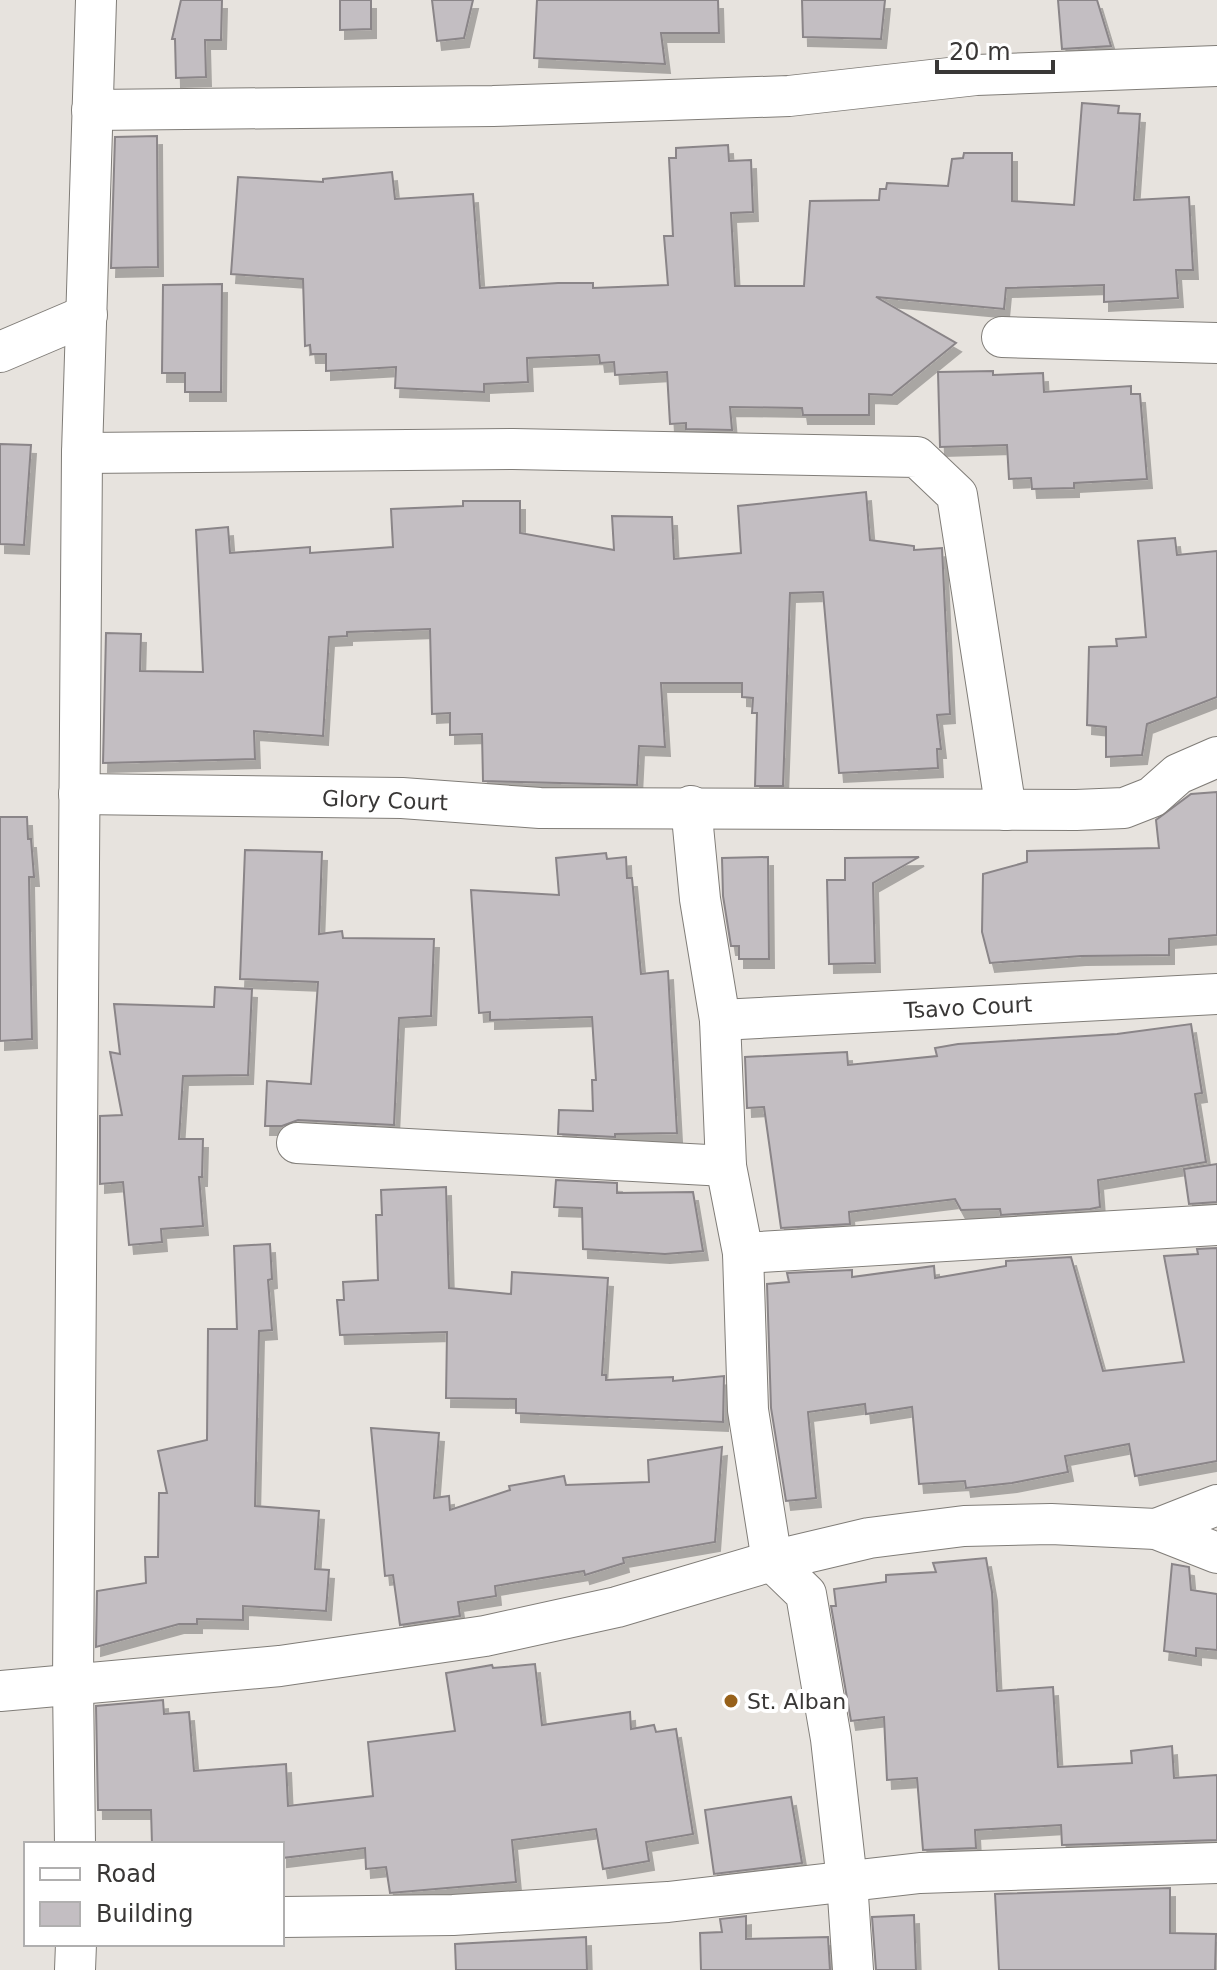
<svg xmlns="http://www.w3.org/2000/svg" width="1217" height="1970" font-family="'DejaVu Sans',sans-serif">
  <defs>
    <filter id="shadow"><feDropShadow dx="5" dy="9" stdDeviation="0" flood-color="#0004"/></filter>
  </defs>
  <rect width="100%" height="100%" fill="#e7e3de"/>
  <!-- building -->
  <g fill="#c3bec2" stroke="#8a8588" stroke-width="2" filter="url(#shadow)">
    <polygon points="181,0 222,0 221,40 205,40 206,77 176,78 175,39 172,39"/>
    <polygon points="340,0 371,0 371,29 340,30"/>
    <polygon points="432,0 473,0 464,38 437,41"/>
    <polygon points="537,0 718,0 719,33 661,33 665,64 534,58"/>
    <polygon points="802,0 885,0 881,39 803,37"/>
    <polygon points="1058,0 1097,0 1111,46 1062,49"/>
    <polygon points="1082,103 1119,106 1118,113 1140,114 1134,200 1189,197 1193,270 1176,270 1178,298 1104,302 1104,285 1006,288 1004,309 876,297 956,343 892,395 869,394 869,415 803,415 802,408 730,407 732,430 686,429 686,423 670,424 667,372 615,375 614,362 600,363 599,355 527,358 528,382 484,384 484,392 395,388 396,367 326,371 326,354 311,354 310,345 305,346 303,279 231,274 238,177 323,182 323,179 392,172 395,199 473,194 480,288 558,283 593,283 593,288 668,285 664,236 673,236 669,158 676,158 676,148 728,145 729,161 751,160 753,212 731,213 735,286 804,286 810,201 879,200 880,189 886,189 887,183 948,186 952,159 963,158 964,153 1012,153 1012,201 1074,205"/>
    <polygon points="157,136 158,267 111,268 115,137"/>
    <polygon points="222,284 221,392 185,392 185,373 162,373 163,285"/>
    <polygon points="993,371 993,375 1043,373 1044,392 1131,386 1131,394 1140,394 1147,479 1074,483 1074,488 1032,489 1031,478 1009,479 1007,445 940,447 938,372"/>
    <polygon points="0,444 31,445 24,545 0,544"/>
    <polygon points="866,492 870,540 914,546 914,550 942,548 950,714 937,715 941,749 937,749 938,768 839,773 823,592 790,593 783,786 755,786 757,713 752,713 753,698 742,697 742,683 661,683 665,747 639,746 637,785 483,781 482,734 450,735 450,713 432,714 430,629 347,632 347,636 329,637 323,736 254,731 255,759 103,763 106,633 141,634 140,671 203,672 196,530 228,527 230,553 310,547 310,553 393,547 391,509 463,506 463,501 520,501 520,533 614,550 612,516 672,517 674,559 741,553 738,506"/>
    <polygon points="1175,538 1177,555 1217,551 1217,697 1147,724 1142,755 1106,757 1106,727 1087,725 1089,647 1117,646 1116,639 1146,637 1138,541"/>
    <polygon points="1217,792 1217,935 1169,939 1169,955 1081,956 990,963 982,932 983,874 1027,862 1027,851 1159,848 1156,820 1191,794"/>
    <polygon points="0,817 27,817 28,839 31,839 34,877 29,877 32,1039 0,1041"/>
    <polygon points="245,850 322,852 319,934 342,931 343,938 434,939 431,1016 399,1018 394,1125 298,1120 282,1126 265,1126 267,1081 311,1084 318,982 240,979"/>
    <polygon points="606,853 607,859 626,857 627,878 632,878 641,974 668,971 677,1133 615,1134 615,1137 558,1134 559,1110 593,1111 592,1080 596,1080 592,1017 490,1020 490,1012 479,1013 471,890 559,895 556,858"/>
    <polygon points="768,857 769,959 739,959 739,946 731,946 723,896 722,858"/>
    <polygon points="919,857 873,883 875,963 829,964 827,880 845,880 845,858"/>
    <polygon points="215,987 252,989 248,1075 183,1076 179,1139 203,1139 202,1177 199,1177 203,1226 161,1229 162,1242 129,1245 123,1182 100,1184 100,1116 122,1115 110,1052 120,1054 114,1004 214,1007"/>
    <polygon points="1191,1024 1202,1093 1195,1094 1206,1162 1098,1180 1100,1207 1090,1209 1001,1215 1000,1209 961,1210 955,1199 849,1212 850,1224 781,1228 764,1107 747,1108 745,1057 847,1052 848,1065 937,1056 935,1048 958,1044 1117,1034"/>
    <polygon points="1217,1164 1217,1202 1189,1204 1184,1169"/>
    <polygon points="556,1180 617,1183 617,1193 693,1192 703,1251 665,1254 583,1249 582,1208 554,1207"/>
    <polygon points="446,1187 449,1288 511,1294 512,1272 608,1278 602,1375 606,1375 606,1380 673,1377 673,1381 724,1376 723,1422 516,1413 516,1399 446,1398 447,1332 340,1335 337,1300 344,1300 343,1282 378,1280 376,1215 382,1215 381,1190"/>
    <polygon points="270,1244 272,1279 268,1280 272,1330 259,1331 255,1506 319,1511 315,1569 329,1570 326,1611 243,1606 243,1620 197,1619 197,1624 179,1624 96,1647 97,1591 146,1583 145,1557 158,1557 159,1493 167,1493 158,1451 207,1440 208,1329 237,1329 234,1246"/>
    <polygon points="1217,1248 1217,1461 1135,1476 1129,1444 1065,1456 1068,1472 1012,1483 966,1488 965,1481 919,1484 912,1407 866,1414 865,1404 808,1412 816,1498 786,1501 771,1408 767,1284 789,1282 787,1273 852,1270 852,1277 934,1266 935,1278 1006,1266 1006,1261 1071,1257 1103,1371 1184,1362 1164,1256 1198,1254 1197,1249"/>
    <polygon points="371,1428 439,1433 434,1498 449,1496 450,1510 510,1490 509,1486 564,1476 566,1485 649,1482 648,1460 722,1447 715,1542 623,1558 624,1563 585,1575 584,1571 495,1586 496,1596 458,1602 460,1616 400,1625 393,1575 385,1576"/>
    <polygon points="986,1558 992,1592 997,1691 1053,1687 1058,1767 1132,1763 1131,1751 1172,1746 1174,1778 1217,1775 1217,1840 1062,1845 1061,1825 975,1830 976,1848 923,1850 917,1778 887,1780 884,1717 851,1721 831,1606 836,1606 834,1589 886,1582 886,1575 936,1572 933,1563"/>
    <polygon points="1172,1564 1189,1567 1191,1590 1217,1594 1217,1650 1196,1648 1196,1656 1164,1651"/>
    <polygon points="535,1664 542,1725 630,1712 631,1729 654,1725 656,1732 676,1729 693,1834 646,1842 649,1861 603,1869 596,1829 512,1840 516,1882 390,1893 386,1867 366,1869 365,1848 282,1858 282,1844 152,1844 151,1810 98,1810 96,1706 163,1700 164,1714 189,1712 194,1771 286,1764 288,1806 373,1796 368,1742 455,1731 446,1673 492,1665 493,1668"/>
    <polygon points="791,1797 802,1863 714,1874 705,1810"/>
    <polygon points="1170,1888 1170,1933 1216,1934 1215,1970 999,1970 995,1894"/>
    <polygon points="914,1915 916,1970 876,1970 872,1917"/>
    <polygon points="746,1916 746,1939 828,1937 830,1970 701,1970 700,1933 722,1932 720,1919"/>
    <polygon points="586,1937 587,1970 456,1970 455,1944"/>
  </g>
  <g fill="none" stroke-linecap="round" stroke-linejoin="round">
    <!-- street casing -->
    <g stroke="#807d78" stroke-width="42">
      <g id="street">
        <polyline points="92,110 493,106 789,96 976,75 1217,66"/>
        <polyline points="1002,337 1217,343"/>
        <polyline points="0,352 87,315"/>
        <polyline points="82,453 513,449 917,457 957,495 1006,810"/>
        <polyline points="79,794 402,798 540,808 1076,810 1124,808 1152,797 1178,774 1217,757"/>
        <polyline points="691,806 700,899 720,1020 726,1166 743,1253 748,1410 772,1561 806,1594 831,1739 847,1881 853,1970"/>
        <polyline points="720,1020 1217,994"/>
        <polyline points="297,1143 726,1166"/>
        <polyline points="743,1253 1217,1225"/>
        <polyline points="1156,1529 1217,1505"/>
        <polyline points="0,1691 280,1666 485,1636 617,1607 772,1561 869,1538 964,1526 1051,1524 1156,1529 1217,1553"/>
        <polyline points="75,1844 73,1683 82,453 96,0"/>
        <polyline points="282,1917 453,1915 668,1902 920,1873 1217,1863"/>
        <polyline points="75,1970 76,1944"/>
      </g>
    </g>
    <!-- street -->
    <use href="#street" stroke="#fff" stroke-width="40"/>
  </g>
  <!-- markers -->
  <circle fill="#97611a" stroke="#fff" stroke-width="3" cx="731" cy="1701" r="8"/>
  <g text-anchor="middle" stroke-width="8" stroke-linejoin="round" paint-order="stroke">
    <!-- street labels -->
    <g font-size="22" fill="#393736" stroke="#fff">
      <text transform="translate(385 800) rotate(2)" y="8">Glory Court</text>
      <text transform="translate(968 1007) rotate(-3)" y="8">Tsavo Court</text>
    </g>
    <!-- poi labels -->
    <g font-size="22" fill="#393736" stroke="#fff" text-anchor="start">
      <text x="747" y="1709">St. Alban</text>
    </g>
  </g>
  <!-- legend -->
  <rect x="24" y="1842" width="260" height="104" fill="#ffffff" stroke="#b0afaf" stroke-width="2"/>
  <rect x="40" y="1868" width="40" height="12" fill="#ffffff" stroke="#b0afaf" stroke-width="2"/>
  <text x="96" y="1882" font-size="24" fill="#393736">Road</text>
  <rect x="40" y="1902" width="40" height="24" fill="#c3bec2" stroke="#b0afaf" stroke-width="2"/>
  <text x="96" y="1922" font-size="24" fill="#393736">Building</text>
  <!-- scale -->
  <path d="M937 60v12h116v-12" fill="none" stroke="#393736" stroke-width="4"/>
  <text x="949" y="60" font-size="24" fill="#393736" stroke="#ffffff" stroke-width="6" paint-order="stroke">20 m</text>
</svg>
